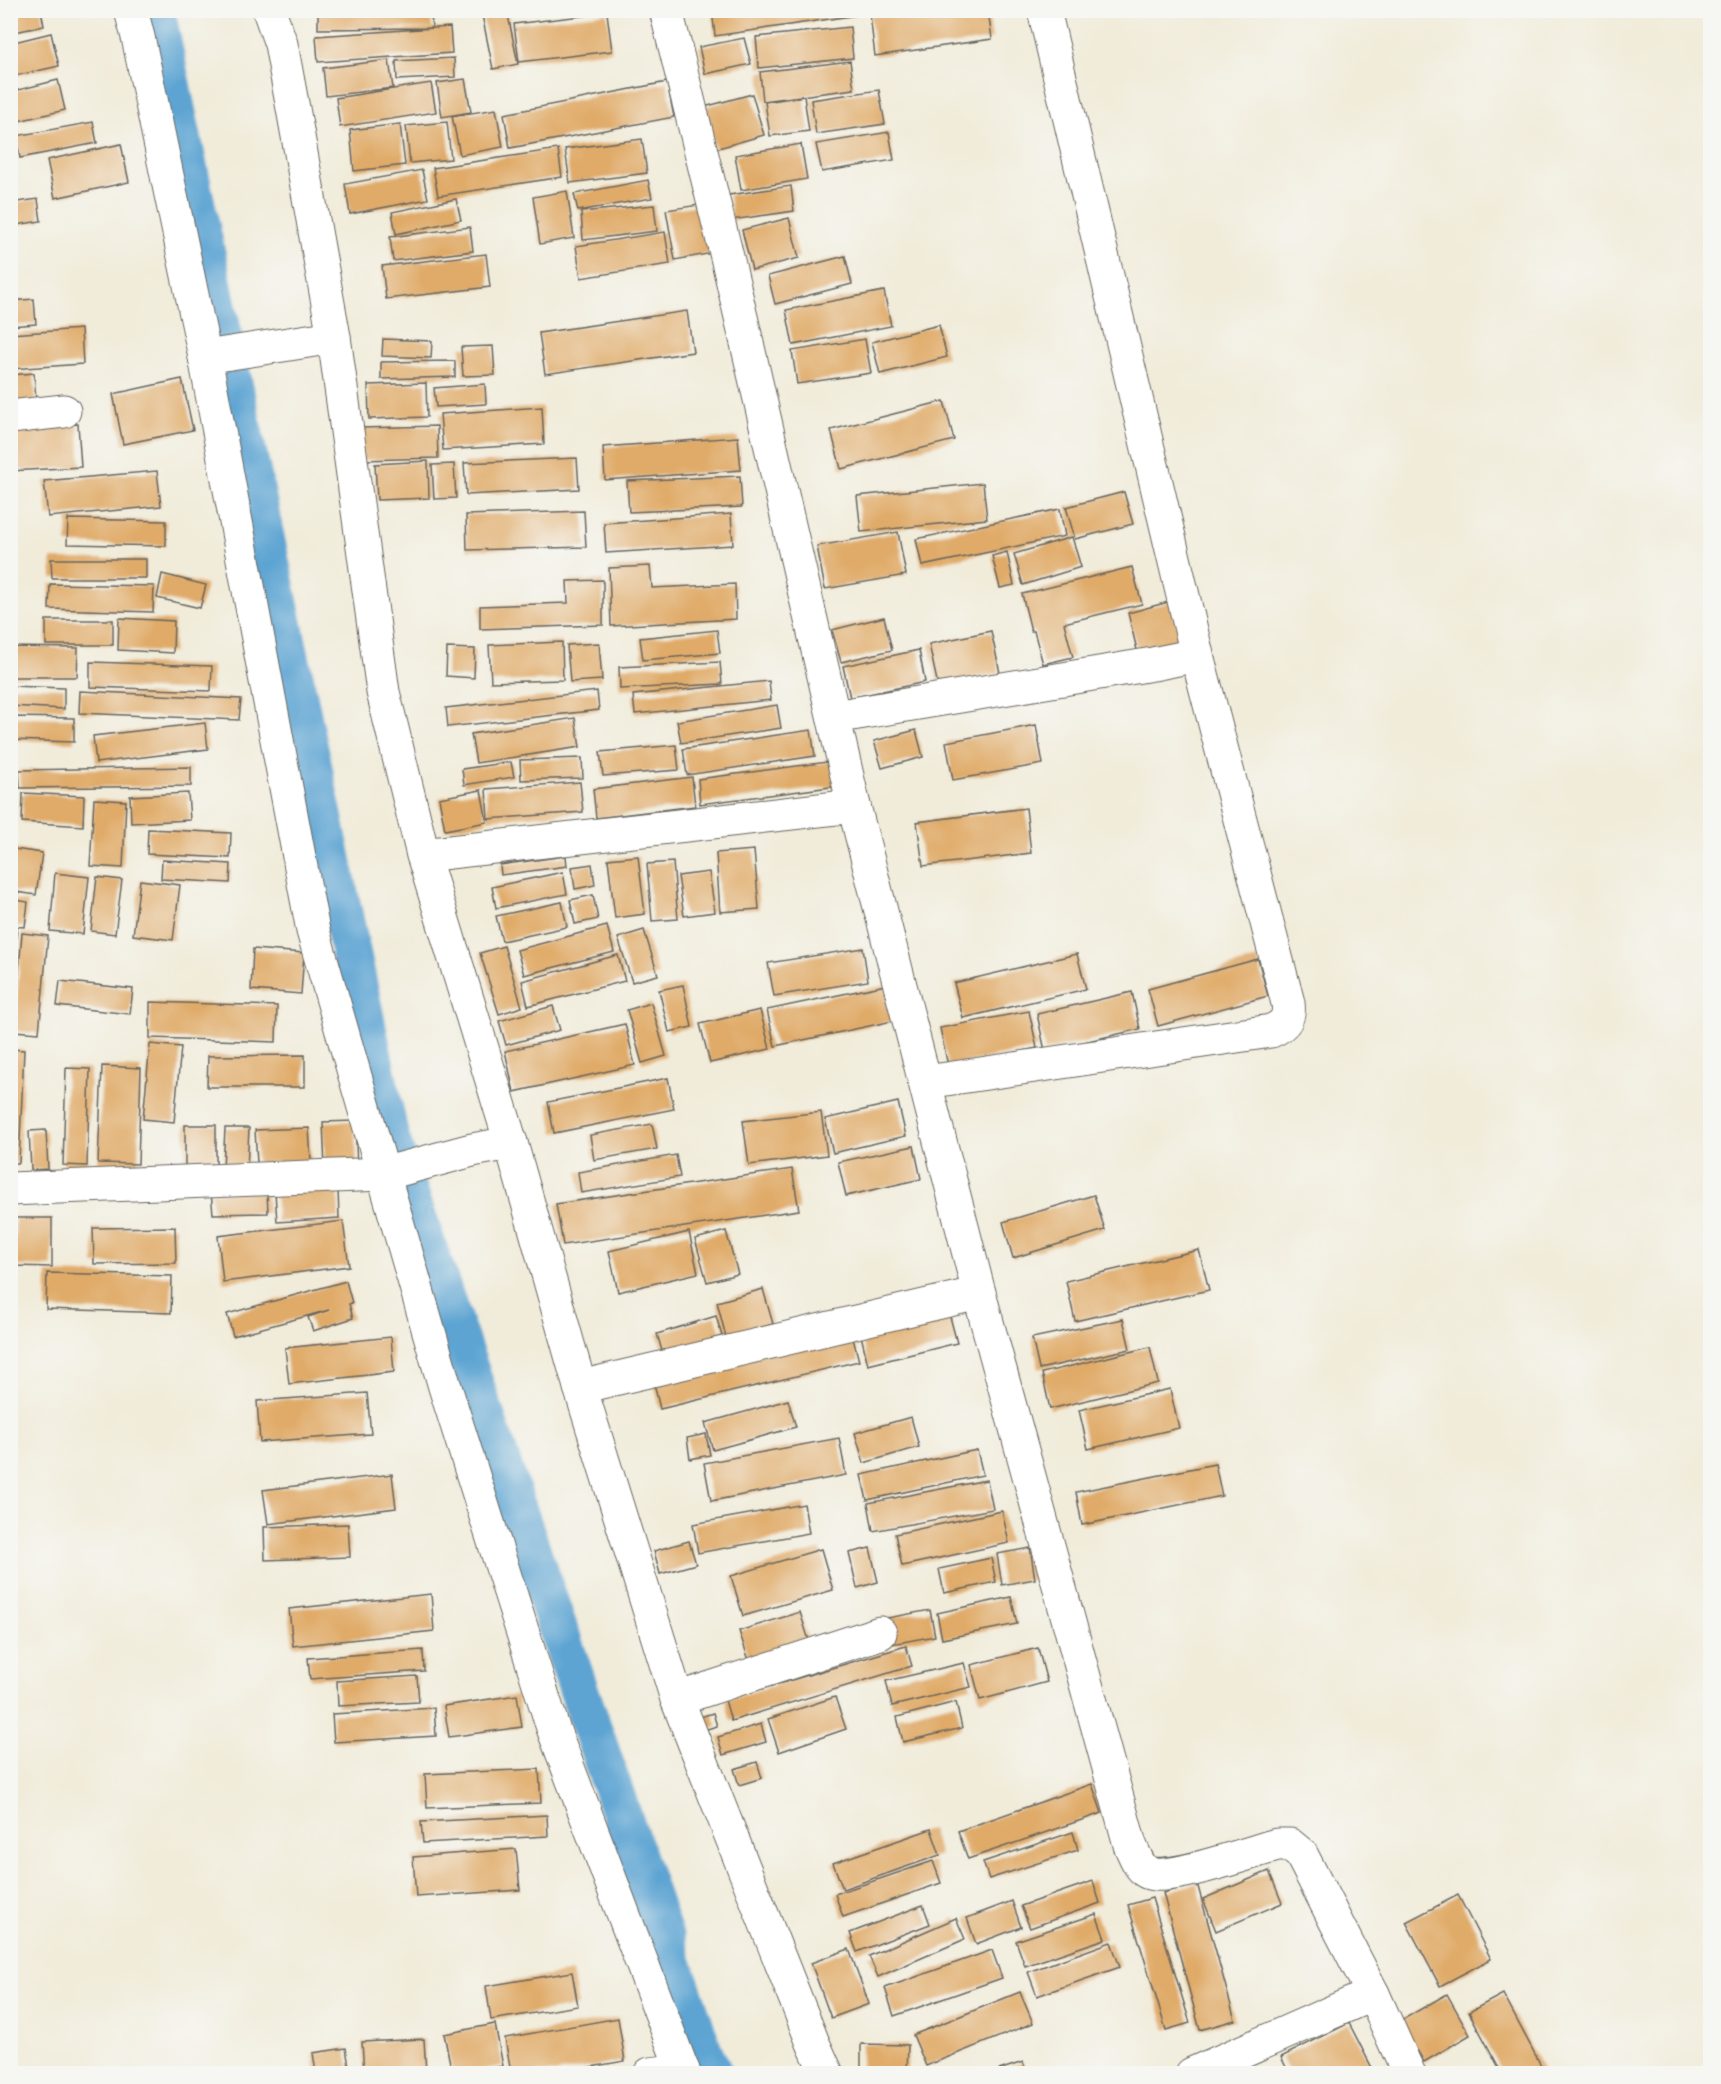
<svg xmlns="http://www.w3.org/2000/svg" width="1721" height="2084" font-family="'Patrick Hand',sans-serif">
  <rect width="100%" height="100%" fill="#f6f6f2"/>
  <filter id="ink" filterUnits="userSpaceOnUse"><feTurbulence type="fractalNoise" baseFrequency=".0167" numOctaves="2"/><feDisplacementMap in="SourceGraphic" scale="12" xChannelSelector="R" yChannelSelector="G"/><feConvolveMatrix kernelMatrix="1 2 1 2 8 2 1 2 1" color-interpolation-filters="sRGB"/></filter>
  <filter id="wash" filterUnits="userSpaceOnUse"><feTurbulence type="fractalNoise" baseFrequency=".008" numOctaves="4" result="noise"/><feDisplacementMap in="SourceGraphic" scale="24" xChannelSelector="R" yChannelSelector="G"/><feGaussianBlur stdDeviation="1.35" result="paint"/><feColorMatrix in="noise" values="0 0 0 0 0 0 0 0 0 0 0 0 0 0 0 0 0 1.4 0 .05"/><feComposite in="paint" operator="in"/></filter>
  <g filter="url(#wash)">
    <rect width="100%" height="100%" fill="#f1ecda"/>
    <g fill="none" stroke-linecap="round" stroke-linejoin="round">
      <!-- canal -->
      <polyline stroke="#5da4d3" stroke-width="40" points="155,10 389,1136 703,2052 713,2074"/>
    </g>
    <g id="blocks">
      <!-- building -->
      <g fill="#e0ab69">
        <polygon points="10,10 41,10 44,26 10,33"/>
        <polygon points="318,10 431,10 432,28 318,29"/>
        <polygon points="481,10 507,10 518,64 493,69"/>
        <polygon points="712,10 856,10 857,15 715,36"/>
        <polygon points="903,10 988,10 992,39 875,56 870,15"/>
        <polygon points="607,13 612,51 519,62 514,24"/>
        <polygon points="450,27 452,53 318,62 316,36"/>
        <polygon points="850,27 853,58 759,68 756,37"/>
        <polygon points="51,33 59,66 10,77 10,43"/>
        <polygon points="744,38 751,64 705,74 699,47"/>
        <polygon points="454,58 455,77 397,80 396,61"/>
        <polygon points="389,60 393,88 326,96 323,68"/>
        <polygon points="850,61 854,89 763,101 760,72"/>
        <polygon points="465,79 471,112 442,117 437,83"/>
        <polygon points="58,80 65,110 10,123 10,92"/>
        <polygon points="667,82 674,117 510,148 504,114"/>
        <polygon points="431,83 436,112 340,127 336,98"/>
        <polygon points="879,90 885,124 816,134 811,100"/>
        <polygon points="752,94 764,135 715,149 704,107"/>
        <polygon points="804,96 809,131 770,136 765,102"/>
        <polygon points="496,109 503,147 460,155 452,116"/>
        <polygon points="93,122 97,143 20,158 16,136"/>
        <polygon points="447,122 451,159 410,163 406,126"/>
        <polygon points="400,124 405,165 354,171 350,130"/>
        <polygon points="889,132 894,160 822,172 816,144"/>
        <polygon points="642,139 647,173 570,183 565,149"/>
        <polygon points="121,144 129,182 55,198 47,160"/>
        <polygon points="801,144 807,179 741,190 735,155"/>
        <polygon points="558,149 562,177 438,196 433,168"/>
        <polygon points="422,170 428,199 350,214 345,184"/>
        <polygon points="648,180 652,198 578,211 574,194"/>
        <polygon points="791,186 794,211 732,220 729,195"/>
        <polygon points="567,191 574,238 540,244 533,197"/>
        <polygon points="38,199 41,221 10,226 10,203"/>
        <polygon points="456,199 461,220 396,234 392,212"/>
        <polygon points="705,204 713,253 675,260 666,210"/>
        <polygon points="654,205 657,231 583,240 581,212"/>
        <polygon points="789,218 799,258 752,270 742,230"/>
        <polygon points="470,227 473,251 393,261 390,237"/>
        <polygon points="665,232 670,264 581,278 576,246"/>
        <polygon points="486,254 490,287 386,299 382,266"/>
        <polygon points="845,256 852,284 775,304 768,276"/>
        <polygon points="884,291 891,326 793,345 786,310"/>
        <polygon points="34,299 36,324 10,326 10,301"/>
        <polygon points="687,311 693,352 545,374 539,333"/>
        <polygon points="939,325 947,357 880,374 872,342"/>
        <polygon points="81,329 83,364 10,369 10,334"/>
        <polygon points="383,339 432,341 431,358 382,356"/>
        <polygon points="865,339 871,373 797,384 792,351"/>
        <polygon points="493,346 495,375 463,376 461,347"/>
        <polygon points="455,361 455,377 381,379 381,362"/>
        <polygon points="34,373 36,401 10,403 10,375"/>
        <polygon points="182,379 193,430 123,444 113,394"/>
        <polygon points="426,383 427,417 369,419 368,385"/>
        <polygon points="485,384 486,404 436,407 434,388"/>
        <polygon points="944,401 954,440 841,469 831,430"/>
        <polygon points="542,407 544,444 443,450 440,414"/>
        <polygon points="78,424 81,467 10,471 10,428"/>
        <polygon points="437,426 438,458 362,460 362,428"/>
        <polygon points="738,437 741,470 605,480 603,447"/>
        <polygon points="577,458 579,489 466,495 464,463"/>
        <polygon points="428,461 429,498 377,500 375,464"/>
        <polygon points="454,464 456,498 434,499 432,465"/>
        <polygon points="157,471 161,506 48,517 44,481"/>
        <polygon points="740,476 742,507 629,512 627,481"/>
        <polygon points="983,483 987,519 861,532 857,496"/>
        <polygon points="1124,492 1133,524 1075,539 1066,507"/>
        <polygon points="1060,509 1065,536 922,566 916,539"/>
        <polygon points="584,511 586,547 467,550 466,515"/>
        <polygon points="731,514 733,545 606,553 604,523"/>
        <polygon points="68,519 166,521 166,546 67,544"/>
        <polygon points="898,532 906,575 825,589 817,546"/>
        <polygon points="1072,537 1081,567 1023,585 1014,554"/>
        <polygon points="1007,552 1014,585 1000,588 992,556"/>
        <polygon points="51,559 146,559 146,578 52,578"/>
        <polygon points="650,566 652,588 735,584 736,619 611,626 609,568"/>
        <polygon points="1132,567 1142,604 1064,623 1073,657 1043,664 1034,631 1031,631 1022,594"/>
        <polygon points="162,574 206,585 200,608 157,598"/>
        <polygon points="603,580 603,625 480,629 480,606 568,603 567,581"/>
        <polygon points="50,584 154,586 153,612 49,609"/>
        <polygon points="1172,601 1182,643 1138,654 1128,613"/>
        <polygon points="884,617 892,650 841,662 832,630"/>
        <polygon points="119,618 174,621 173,653 118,650"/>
        <rect x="46" y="620" width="67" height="25"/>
        <polygon points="717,630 720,653 643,660 640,638"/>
        <polygon points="991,631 1000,673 938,686 929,644"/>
        <polygon points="562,642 563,680 491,682 489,645"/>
        <polygon points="599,643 602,680 570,682 567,645"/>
        <polygon points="10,647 78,648 77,677 10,677"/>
        <polygon points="447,648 475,649 474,678 446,676"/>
        <polygon points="919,650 925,682 850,698 843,666"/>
        <polygon points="90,662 212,666 211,691 90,687"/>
        <polygon points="720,662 722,684 620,689 619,667"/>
        <polygon points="769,681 771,700 635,714 633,695"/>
        <polygon points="10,686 64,688 64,709 10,706"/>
        <polygon points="80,691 241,699 239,720 79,713"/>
        <polygon points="597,691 599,710 448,727 446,708"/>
        <polygon points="777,705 781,728 681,743 677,721"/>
        <polygon points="10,717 74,718 74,742 10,740"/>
        <polygon points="575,718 580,747 476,763 471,734"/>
        <polygon points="205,723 208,749 96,763 93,736"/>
        <polygon points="1036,725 1043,764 953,780 946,742"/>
        <polygon points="811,730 815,756 687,775 683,749"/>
        <polygon points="916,730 923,757 882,768 874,741"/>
        <polygon points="676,745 679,770 603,776 600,752"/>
        <polygon points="582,758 583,778 521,780 520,760"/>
        <polygon points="835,761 838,786 700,804 698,779"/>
        <polygon points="511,762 514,777 464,785 462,769"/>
        <polygon points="191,767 191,786 20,788 19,770"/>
        <polygon points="692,777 695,806 596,818 593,789"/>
        <polygon points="580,782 583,812 488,819 486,789"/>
        <polygon points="481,790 487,822 445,830 439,798"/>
        <polygon points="23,793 84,796 83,826 22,822"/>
        <polygon points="188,793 190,820 131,823 130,796"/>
        <polygon points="94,799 126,801 123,868 90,866"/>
        <polygon points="1026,808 1031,853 923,866 917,822"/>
        <polygon points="148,829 231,833 230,858 147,854"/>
        <polygon points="14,849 42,853 36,895 10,891"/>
        <polygon points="754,850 759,909 720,912 716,853"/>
        <polygon points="566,856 567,866 501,875 500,865"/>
        <polygon points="638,856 645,914 615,918 608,859"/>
        <polygon points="162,860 231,864 230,883 161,879"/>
        <polygon points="673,862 678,919 652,921 647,864"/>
        <polygon points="592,864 595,885 575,889 572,867"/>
        <polygon points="563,872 567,894 496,908 492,887"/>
        <polygon points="709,872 715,912 684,916 678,876"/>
        <polygon points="55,873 89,877 83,934 50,931"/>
        <polygon points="97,877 122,880 115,934 91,931"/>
        <polygon points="140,880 180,885 173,940 133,935"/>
        <polygon points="593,895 598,919 575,924 570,900"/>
        <polygon points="10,899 28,902 25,927 10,926"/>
        <polygon points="562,902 567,927 502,941 496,916"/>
        <polygon points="607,926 614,952 524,975 517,950"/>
        <polygon points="10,927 17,927 12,986 10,986"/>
        <polygon points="644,930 658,975 632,982 618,938"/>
        <polygon points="22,933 48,936 39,1033 14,1031"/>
        <polygon points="504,946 522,1007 499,1014 480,953"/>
        <polygon points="863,948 868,981 774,996 768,963"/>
        <polygon points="253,949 304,953 301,994 251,990"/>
        <polygon points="1077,954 1086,989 963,1018 954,983"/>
        <polygon points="618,955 625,981 528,1006 522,981"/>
        <polygon points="1258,959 1268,996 1158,1026 1148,989"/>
        <polygon points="60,981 133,989 130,1014 57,1006"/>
        <polygon points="683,985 692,1027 669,1032 659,990"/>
        <polygon points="886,985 893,1021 775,1046 767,1010"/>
        <polygon points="1132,992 1140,1029 1045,1051 1037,1014"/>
        <polygon points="150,1002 277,1006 276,1042 150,1038"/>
        <polygon points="651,1003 666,1056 642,1063 627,1010"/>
        <polygon points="553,1006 560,1030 506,1045 499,1021"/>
        <polygon points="760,1010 770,1049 710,1063 700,1024"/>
        <polygon points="1029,1011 1037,1048 948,1066 940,1028"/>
        <polygon points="625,1024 635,1065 514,1092 505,1051"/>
        <polygon points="150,1044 181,1047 174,1122 143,1119"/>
        <polygon points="10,1049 24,1050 19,1163 10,1163"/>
        <polygon points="305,1055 305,1087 207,1087 208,1056"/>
        <polygon points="102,1066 141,1068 138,1164 98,1163"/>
        <polygon points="66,1068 90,1069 87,1166 63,1165"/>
        <polygon points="668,1078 674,1109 554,1133 548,1102"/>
        <polygon points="898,1102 906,1136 833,1153 825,1119"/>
        <polygon points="821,1112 827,1155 749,1165 743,1121"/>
        <polygon points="355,1121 357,1167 325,1169 323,1122"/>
        <polygon points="652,1124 657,1149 594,1160 590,1135"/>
        <rect x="185" y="1125" width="31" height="45"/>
        <polygon points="225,1128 249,1128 247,1169 223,1168"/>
        <polygon points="309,1128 311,1161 257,1163 255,1130"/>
        <polygon points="46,1130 48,1169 31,1170 29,1131"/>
        <polygon points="914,1146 921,1179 846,1196 838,1162"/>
        <polygon points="676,1155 680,1177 581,1193 578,1172"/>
        <polygon points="792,1169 799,1210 563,1245 556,1204"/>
        <polygon points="338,1188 339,1218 277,1222 275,1192"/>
        <polygon points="267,1191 268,1213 213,1214 211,1192"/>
        <polygon points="1094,1195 1105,1230 1013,1258 1003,1222"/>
        <polygon points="15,1218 52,1218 52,1267 14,1266"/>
        <polygon points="343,1221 349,1266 223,1282 218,1236"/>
        <polygon points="175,1227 176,1263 94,1264 93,1228"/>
        <polygon points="726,1231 738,1274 707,1282 695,1239"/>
        <polygon points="689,1232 698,1273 618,1292 609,1251"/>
        <polygon points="1199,1250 1209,1290 1075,1321 1066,1281"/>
        <polygon points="47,1273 172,1276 171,1313 46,1309"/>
        <polygon points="346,1281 352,1303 349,1304 353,1318 313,1331 308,1317 329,1310 233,1336 227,1314"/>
        <polygon points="763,1289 773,1324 726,1337 717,1302"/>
        <polygon points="948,1309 957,1343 868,1365 860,1331"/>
        <polygon points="716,1316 722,1336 663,1354 657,1334"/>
        <polygon points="1123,1319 1130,1349 1039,1369 1032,1338"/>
        <polygon points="851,1331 859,1361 660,1409 653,1379"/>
        <polygon points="391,1337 394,1372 289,1384 285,1348"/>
        <polygon points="1150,1347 1158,1383 1050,1409 1042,1373"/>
        <polygon points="1170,1389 1179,1428 1088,1449 1079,1410"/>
        <polygon points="367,1393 371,1434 260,1442 257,1401"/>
        <polygon points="788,1400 796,1427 713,1450 705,1423"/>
        <polygon points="911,1417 919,1447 864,1463 855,1433"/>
        <polygon points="706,1434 710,1455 690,1459 687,1438"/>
        <polygon points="839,1438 846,1475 711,1501 704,1463"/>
        <polygon points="977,1450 983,1475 867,1500 861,1475"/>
        <polygon points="1215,1464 1222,1496 1082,1525 1076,1492"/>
        <polygon points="392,1474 396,1508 268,1524 263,1490"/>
        <polygon points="987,1480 993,1509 873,1531 868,1503"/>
        <polygon points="804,1504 809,1533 698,1553 693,1524"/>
        <polygon points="1002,1511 1009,1543 902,1566 895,1534"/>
        <polygon points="348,1524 350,1557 265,1560 264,1527"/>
        <polygon points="689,1541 696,1564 660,1574 654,1551"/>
        <polygon points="870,1548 878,1582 857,1588 849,1553"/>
        <polygon points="1030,1548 1035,1579 1002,1585 997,1554"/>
        <polygon points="821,1549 833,1590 743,1616 731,1576"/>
        <polygon points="991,1558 996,1582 944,1593 939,1569"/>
        <polygon points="431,1594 434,1631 293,1646 289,1609"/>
        <polygon points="1011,1597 1017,1624 942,1639 937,1613"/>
        <polygon points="930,1610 935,1636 892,1644 887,1618"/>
        <polygon points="800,1612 812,1650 752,1669 739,1631"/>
        <polygon points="906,1646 912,1666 731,1721 725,1700"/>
        <polygon points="1038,1648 1047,1682 980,1700 971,1665"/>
        <polygon points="423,1650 424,1671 310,1679 308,1658"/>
        <polygon points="964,1663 971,1687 892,1706 886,1681"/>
        <polygon points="417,1676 419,1702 338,1706 337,1681"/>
        <polygon points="517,1695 522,1727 449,1737 444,1706"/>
        <polygon points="835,1697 846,1729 779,1752 768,1719"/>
        <polygon points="956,1702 962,1728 903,1742 897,1717"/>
        <polygon points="434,1708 436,1736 334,1742 332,1714"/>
        <polygon points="713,1713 717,1726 704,1730 700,1717"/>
        <polygon points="761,1724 766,1742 723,1755 718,1737"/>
        <polygon points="757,1762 762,1778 739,1785 734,1769"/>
        <polygon points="539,1769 541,1803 427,1808 425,1774"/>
        <polygon points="1092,1784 1102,1813 968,1859 958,1831"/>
        <polygon points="547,1815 548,1836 423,1843 421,1822"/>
        <polygon points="931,1829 940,1855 843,1889 833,1863"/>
        <polygon points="1073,1832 1078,1850 989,1879 983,1862"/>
        <polygon points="516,1849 520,1890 416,1897 413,1857"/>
        <polygon points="933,1861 941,1883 843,1917 835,1894"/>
        <polygon points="1269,1871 1282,1903 1216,1931 1203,1899"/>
        <polygon points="1093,1881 1100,1903 1030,1928 1021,1906"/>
        <polygon points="1197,1883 1235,2020 1200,2030 1163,1893"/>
        <polygon points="1458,1895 1491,1959 1440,1986 1406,1922"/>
        <polygon points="1152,1898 1190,2023 1166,2030 1128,1905"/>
        <polygon points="1012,1901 1021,1927 976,1944 967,1918"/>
        <polygon points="923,1905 930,1924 857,1952 850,1933"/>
        <polygon points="1096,1914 1105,1939 1025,1966 1016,1941"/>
        <polygon points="956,1918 965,1939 878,1977 869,1956"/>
        <polygon points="1111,1942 1120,1967 1037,1996 1028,1972"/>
        <polygon points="849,1949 869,2004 831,2018 811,1963"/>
        <polygon points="992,1950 1002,1978 894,2016 885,1988"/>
        <polygon points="572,1972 578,2006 491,2020 486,1986"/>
        <polygon points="1020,1992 1033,2023 926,2066 913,2035"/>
        <polygon points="1447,1994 1470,2035 1424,2062 1400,2021"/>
        <polygon points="1503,1994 1545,2073 1502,2073 1469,2012"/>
        <polygon points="618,2018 625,2061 556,2073 511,2073 505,2038"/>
        <polygon points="1349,2023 1372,2068 1362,2073 1289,2073 1281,2057"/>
        <polygon points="495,2024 503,2066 465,2073 452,2073 444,2034"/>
        <polygon points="424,2039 426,2073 364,2073 362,2042"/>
        <polygon points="861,2044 908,2045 907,2073 861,2073"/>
        <polygon points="346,2048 350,2073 316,2073 313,2053"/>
        <polygon points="1023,2062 1027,2073 990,2073"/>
      </g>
    </g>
  </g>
  <g filter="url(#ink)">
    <use href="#blocks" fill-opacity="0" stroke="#67655e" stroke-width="1.5"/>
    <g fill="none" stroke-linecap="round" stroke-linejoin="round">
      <!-- minor casing -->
      <g stroke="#67655e" stroke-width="35">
        <g id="minor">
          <polyline points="131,10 138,37 205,357 313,931 445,1387 553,1728 684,2074"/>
          <polyline points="269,10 281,44 294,114 334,337 383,692 423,855 511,1143 580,1387 677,1699 813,2043 827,2074"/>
          <path d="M 666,10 L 728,261 L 854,806 L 979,1293 L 1130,1845 C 1134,1853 1139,1868 1147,1872 C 1165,1883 1254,1851 1277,1845 L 1290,1845 L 1301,1854 L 1373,1994"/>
          <polyline points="205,357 334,337"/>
          <polyline points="10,417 64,411"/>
          <polyline points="834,717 1153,664 1197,655"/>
          <polyline points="423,855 854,806"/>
          <path d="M 926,1082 L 1271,1031 C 1285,1025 1290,1018 1288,1003 L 1197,655 L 1044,10"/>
          <polyline points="10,1189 383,1174 472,1150 511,1143"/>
          <polyline points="580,1387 979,1293"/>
          <polyline points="677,1699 880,1633"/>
          <polyline points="650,2074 683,2070"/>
          <polyline points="1192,2074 1373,1994 1409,2074"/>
        </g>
      </g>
      <!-- minor -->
      <use href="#minor" stroke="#fff" stroke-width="33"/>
    </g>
  </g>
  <!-- margin -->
  <rect width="1721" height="2084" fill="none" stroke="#f6f6f2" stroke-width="36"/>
</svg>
